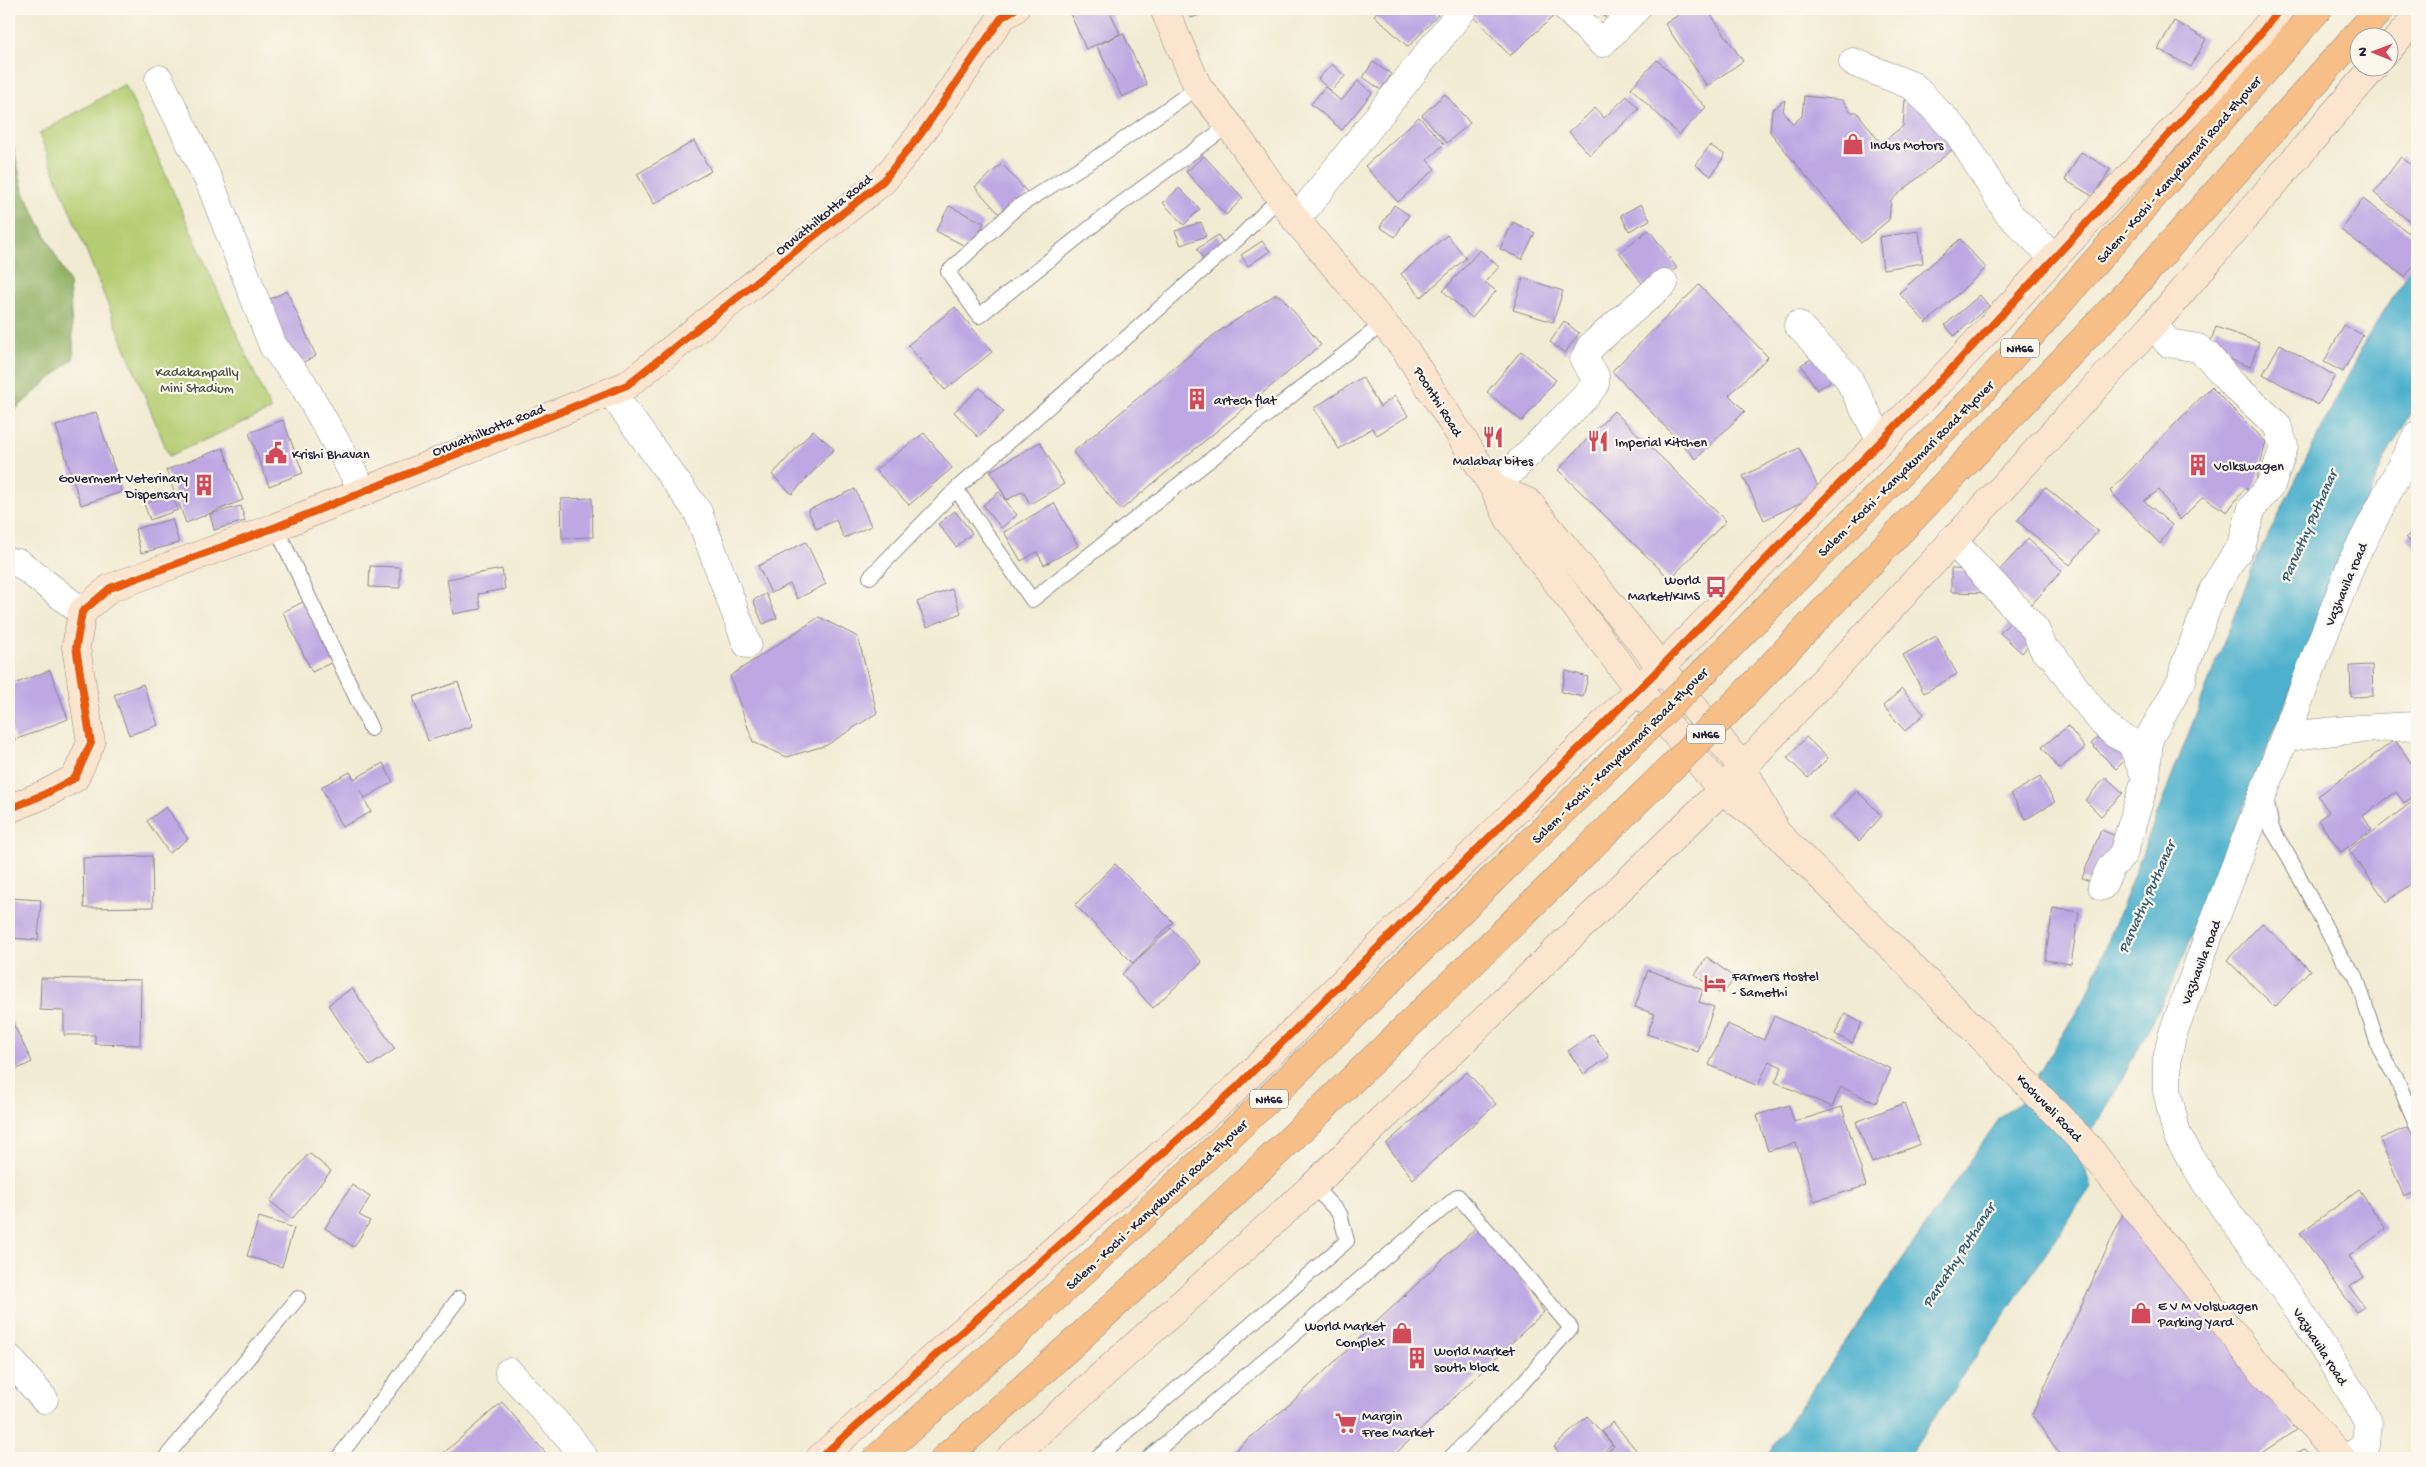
<svg xmlns="http://www.w3.org/2000/svg" width="2426" height="1467" font-family="'Gochi Hand',sans-serif">
  <rect width="100%" height="100%" fill="#fbf7ec"/>
  <filter id="ink" filterUnits="userSpaceOnUse"><feTurbulence type="fractalNoise" baseFrequency=".02" numOctaves="2"/><feDisplacementMap in="SourceGraphic" scale="10" xChannelSelector="R" yChannelSelector="G"/><feConvolveMatrix kernelMatrix="1 2 1 2 8 2 1 2 1" color-interpolation-filters="sRGB"/></filter>
  <filter id="wash" filterUnits="userSpaceOnUse"><feTurbulence type="fractalNoise" baseFrequency=".0096" numOctaves="4" result="noise"/><feDisplacementMap in="SourceGraphic" scale="20" xChannelSelector="R" yChannelSelector="G"/><feGaussianBlur stdDeviation="1.12" result="paint"/><feColorMatrix in="noise" values="0 0 0 0 0 0 0 0 0 0 0 0 0 0 0 0 0 1.4 0 .05"/><feComposite in="paint" operator="in"/></filter>
  <g filter="url(#wash)">
    <rect width="100%" height="100%" fill="#f2ebd3"/>
    <!-- green -->
    <polygon fill="#b5cd72" stroke="#6c7856" points="125,84 271,410 169,456 39,134"/>
    <!-- forest -->
    <polygon fill="#90b064" stroke="#596950" points="9,128 23,190 69,282 74,358 9,415"/>
    <!-- water -->
    <polygon fill="#4eb1cd" stroke="#386a84" points="2417,259 2417,401 2383,462 2172,984 2110,1101 2079,1153 2091,1187 1907,1458 1765,1458 1999,1119 2023,1099 2088,993 2255,562 2365,341"/>
    <g id="blocks">
      <!-- building -->
      <g fill="#bea7e3">
        <polygon points="1068,9 1109,9 1120,34 1086,49"/>
        <polygon points="1188,9 1218,9 1191,18"/>
        <polygon points="1380,9 1431,9 1438,15 1408,47 1374,15"/>
        <polygon points="1473,9 1553,9 1557,13 1510,56 1470,12"/>
        <polygon points="1596,9 1619,9 1608,20"/>
        <polygon points="1687,9 1707,9 1743,61 1707,86 1665,24"/>
        <polygon points="1801,9 1814,9 1809,15"/>
        <polygon points="2174,21 2206,39 2191,67 2158,49"/>
        <polygon points="1123,33 1147,85 1122,97 1097,46"/>
        <polygon points="1657,60 1706,107 1679,135 1631,88"/>
        <polygon points="1373,62 1391,74 1381,90 1363,77"/>
        <polygon points="1332,64 1345,76 1331,91 1318,79"/>
        <polygon points="1358,81 1372,93 1342,130 1311,104 1325,87 1341,101"/>
        <polygon points="1445,94 1470,123 1447,143 1422,115"/>
        <polygon points="1627,96 1639,109 1590,155 1569,132 1595,108 1604,118"/>
        <polygon points="1804,96 1842,100 1851,112 1857,112 1879,141 1884,141 1903,126 1905,100 1923,102 1958,145 1891,200 1889,220 1861,243 1770,132 1772,110 1785,100 1783,112 1793,124 1802,116"/>
        <polygon points="1419,117 1444,144 1427,160 1435,169 1398,202 1365,166"/>
        <polygon points="694,141 711,171 654,204 637,174"/>
        <polygon points="1710,145 1725,155 1711,176 1696,165"/>
        <polygon points="2081,152 2110,169 2094,197 2065,180"/>
        <polygon points="1204,156 1243,198 1226,215 1186,172"/>
        <polygon points="2401,157 2417,169 2417,227 2374,193"/>
        <polygon points="1002,164 1028,193 1002,217 975,187"/>
        <polygon points="1179,188 1200,209 1184,225 1163,203"/>
        <polygon points="2363,199 2417,239 2417,260 2405,277 2341,230"/>
        <polygon points="1641,204 1650,220 1629,231 1621,215"/>
        <polygon points="1394,205 1409,215 1395,237 1380,227"/>
        <polygon points="949,206 984,223 971,249 936,231"/>
        <polygon points="1201,222 1206,236 1181,245 1175,231"/>
        <polygon points="1513,222 1535,233 1522,259 1500,249"/>
        <polygon points="1649,230 1677,268 1647,290 1619,252"/>
        <polygon points="1919,231 1923,263 1883,269 1879,237"/>
        <polygon points="1218,235 1225,245 1204,260 1197,249"/>
        <polygon points="1447,235 1466,258 1421,297 1401,274"/>
        <polygon points="1960,239 1986,268 1926,323 1899,293"/>
        <polygon points="1262,241 1270,251 1248,266 1241,255"/>
        <polygon points="1480,250 1499,267 1485,282 1496,291 1472,318 1443,291"/>
        <polygon points="1523,278 1563,291 1553,322 1513,310"/>
        <polygon points="1699,285 1768,357 1729,395 1745,411 1696,459 1612,371"/>
        <polygon points="287,291 316,356 293,367 264,302"/>
        <polygon points="1276,294 1282,297 1321,345 1121,510 1073,452 1215,334"/>
        <polygon points="1980,295 1989,306 1954,336 1945,325"/>
        <polygon points="955,307 992,352 945,390 908,345"/>
        <polygon points="1564,321 1579,333 1565,353 1550,342"/>
        <polygon points="2344,325 2363,335 2343,372 2324,362"/>
        <polygon points="2216,327 2259,342 2250,367 2207,351"/>
        <polygon points="2280,344 2335,376 2318,405 2263,374"/>
        <polygon points="1521,351 1556,380 1522,421 1487,392"/>
        <polygon points="1816,356 1832,380 1817,390 1801,365"/>
        <polygon points="1362,377 1380,407 1395,396 1408,416 1377,435 1372,428 1339,449 1314,408"/>
        <polygon points="2211,387 2266,442 2253,493 2245,488 2227,512 2203,497 2180,520 2159,490 2144,501 2172,525 2160,544 2110,491"/>
        <polygon points="980,388 1004,412 978,437 954,412"/>
        <polygon points="1614,411 1726,521 1670,579 1558,470"/>
        <polygon points="96,412 122,492 81,505 56,426"/>
        <polygon points="283,420 303,473 269,486 249,433"/>
        <polygon points="813,430 834,449 792,494 772,475"/>
        <polygon points="924,433 952,468 909,505 875,470"/>
        <polygon points="1040,442 1064,484 1030,504 1023,491 1007,500 990,471"/>
        <polygon points="223,448 243,500 186,523 166,470"/>
        <polygon points="1799,448 1821,493 1764,520 1743,476"/>
        <polygon points="2045,487 2098,531 2070,565 2017,521"/>
        <polygon points="855,489 871,526 844,538 836,520 816,529 808,510"/>
        <polygon points="999,492 1017,515 1001,528 983,505"/>
        <polygon points="172,494 178,510 150,520 144,504"/>
        <polygon points="592,498 593,537 562,538 561,499"/>
        <polygon points="1054,503 1078,546 1044,565 1037,552 1021,561 1004,532"/>
        <polygon points="241,506 245,521 214,530 210,514"/>
        <polygon points="955,511 972,533 956,547 938,524"/>
        <polygon points="172,519 179,543 141,553 135,529"/>
        <polygon points="2417,528 2417,551 2406,537"/>
        <polygon points="2028,539 2062,571 2031,605 1996,574"/>
        <polygon points="806,542 826,584 797,599 790,584 771,593 758,566"/>
        <polygon points="370,566 400,567 400,588 369,587"/>
        <polygon points="502,569 505,589 478,594 481,609 453,614 447,579"/>
        <polygon points="1951,569 1996,571 1995,593 1951,592"/>
        <polygon points="952,589 961,613 927,627 917,602"/>
        <polygon points="766,594 777,618 763,624 753,600"/>
        <polygon points="309,599 339,659 312,672 283,612"/>
        <polygon points="2021,611 2042,632 2022,653 2000,633"/>
        <polygon points="819,617 858,637 877,713 827,745 787,757 753,742 730,676"/>
        <polygon points="1936,636 1957,674 1924,693 1903,655"/>
        <polygon points="2372,665 2373,696 2351,697 2350,666"/>
        <polygon points="50,670 68,719 15,740 9,723 9,686"/>
        <polygon points="1566,671 1588,677 1583,697 1561,692"/>
        <polygon points="458,682 473,726 428,741 413,697"/>
        <polygon points="143,684 158,725 129,735 114,695"/>
        <polygon points="1902,689 1924,714 1905,731 1883,706"/>
        <polygon points="2115,720 2140,745 2116,769 2091,744"/>
        <polygon points="2068,726 2085,748 2059,769 2042,747"/>
        <polygon points="1806,737 1828,758 1808,778 1787,758"/>
        <polygon points="2395,740 2412,764 2417,760 2417,794 2404,803 2396,792 2363,816 2372,830 2341,852 2318,820 2329,812 2318,796"/>
        <polygon points="383,763 393,782 365,798 360,790 371,812 342,827 321,787 350,772 354,779"/>
        <polygon points="2040,777 2055,802 2026,819 2011,794"/>
        <polygon points="2106,777 2123,793 2101,816 2085,800"/>
        <polygon points="1857,791 1882,816 1859,841 1833,816"/>
        <polygon points="2417,798 2417,879 2387,902 2349,850"/>
        <polygon points="166,807 188,839 169,853 147,821"/>
        <polygon points="2101,830 2121,838 2102,886 2082,878"/>
        <polygon points="152,856 153,907 84,908 83,858"/>
        <polygon points="1115,864 1173,922 1133,963 1075,905"/>
        <polygon points="9,898 41,900 38,940 9,938"/>
        <polygon points="2053,908 2079,912 2071,964 2045,960"/>
        <polygon points="2262,923 2310,970 2275,1007 2227,960"/>
        <polygon points="1171,928 1202,962 1153,1008 1122,974"/>
        <polygon points="1707,957 1735,978 1722,995 1695,975"/>
        <polygon points="1648,970 1703,990 1699,1002 1714,1007 1698,1052 1647,1034 1655,1014 1635,1007"/>
        <polygon points="41,978 141,980 140,1045 95,1044 95,1035 64,1035 64,1011 40,1010"/>
        <polygon points="352,988 395,1049 370,1066 328,1005"/>
        <polygon points="1845,1014 1862,1023 1852,1043 1835,1034"/>
        <polygon points="9,1015 32,1062 9,1073"/>
        <polygon points="1774,1016 1891,1069 1876,1103 1841,1087 1832,1107 1775,1082 1782,1067 1769,1061 1758,1086 1709,1065 1727,1024 1764,1040"/>
        <polygon points="1593,1034 1609,1057 1584,1074 1568,1051"/>
        <polygon points="1467,1072 1496,1104 1413,1179 1386,1144"/>
        <polygon points="1904,1103 1920,1144 1872,1163 1856,1122"/>
        <polygon points="1789,1105 1794,1122 1842,1107 1866,1186 1814,1201 1796,1143 1768,1151 1757,1115"/>
        <polygon points="2417,1123 2417,1191 2404,1197 2380,1139"/>
        <polygon points="309,1153 331,1171 292,1219 270,1201"/>
        <polygon points="352,1185 370,1197 359,1215 370,1221 354,1247 325,1228"/>
        <polygon points="2359,1190 2386,1229 2349,1256 2364,1277 2350,1287 2364,1307 2356,1312 2300,1233"/>
        <polygon points="2124,1211 2296,1430 2254,1458 2063,1458 2032,1415"/>
        <polygon points="259,1217 294,1228 282,1267 247,1256"/>
        <polygon points="1481,1223 1544,1312 1391,1458 1226,1458 1290,1404"/>
        <polygon points="502,1402 550,1458 438,1458"/>
        <polygon points="1587,1416 1612,1444 1597,1458 1564,1458 1554,1447"/>
        <polygon points="1613,1422 1637,1451 1628,1458 1600,1458 1614,1446 1602,1431"/>
        <polygon points="2304,1449 2312,1458 2288,1458"/>
      </g>
    </g>
  </g>
  <g filter="url(#ink)">
    <use href="#blocks" fill-opacity="0" stroke="#8a8687" stroke-width="1"/>
    <g fill="none" stroke-linecap="round" stroke-linejoin="round">
      <!-- lane casing -->
      <g stroke="#8a8687" stroke-width="16">
        <g id="lane">
          <polyline points="1198,87 1110,149 1016,208 948,272 979,316 1115,208 1229,125"/>
          <polyline points="956,489 1032,600 1385,322"/>
          <polyline points="276,527 371,729"/>
          <polyline points="870,577 956,489 1241,236 1280,197"/>
          <polyline points="2266,797 2272,829 2289,857 2342,959 2356,976 2379,1048 2397,1080 2417,1127"/>
          <polyline points="165,1458 298,1298"/>
          <polyline points="338,1458 459,1298"/>
          <polyline points="1097,1458 1347,1241 1340,1214 1313,1186"/>
          <polyline points="1148,1458 1458,1196 1571,1328 1520,1386 1450,1458"/>
        </g>
      </g>
      <!-- street casing -->
      <g stroke="#8a8687" stroke-width="29">
        <g id="street">
          <polyline points="1567,9 1602,43 1636,9"/>
          <polyline points="1853,62 1913,86 1959,134 2008,213 2054,258"/>
          <polyline points="159,79 210,183 273,346 303,384 364,492"/>
          <polyline points="1296,220 1463,9"/>
          <polyline points="1798,325 1847,376 1881,441"/>
          <polyline points="611,392 698,512 747,644"/>
          <polyline points="1494,488 1586,396 1595,384 1595,376 1584,360 1591,346 1664,283"/>
          <polyline points="1952,540 2035,629 2044,650 2054,657 2078,692 2103,723 2115,734 2131,742 2146,778 2123,854 2111,867 2102,886"/>
          <polyline points="9,562 19,563 82,612"/>
          <path d="M 2284,738 C 2328,730 2371,728 2416,726 L 2417,728"/>
          <polyline points="2146,778 2149,738 2182,680 2184,668 2215,586 2242,544 2252,508 2272,483 2284,446 2277,425 2230,382 2208,356 2198,348 2168,343 2154,324"/>
          <polyline points="9,1358 44,1399"/>
          <polyline points="509,1372 570,1438 584,1458"/>
          <polyline points="2348,1458 2366,1445 2368,1422 2355,1398 2301,1313 2206,1183 2177,1135 2167,1091 2167,1059 2172,1036 2205,945 2352,562 2417,435"/>
        </g>
      </g>
      <!-- secondary casing -->
      <g stroke="#8a8687" stroke-width="29">
        <g id="secondary">
          <polyline points="1164,9 1198,87 1229,125 1296,220 1405,349 1494,488 1509,519 1639,690 1722,790 1776,832 1983,1038 2089,1148 2253,1360 2342,1458"/>
          <polyline points="2388,50 2417,16"/>
          <polyline points="1494,488 1528,502 1743,768 1773,825"/>
          <polyline points="9,809 45,794 75,778 91,743 76,647 82,612 110,588 276,527 627,385 883,181 920,135 1002,17 1015,9"/>
          <polyline points="820,1458 1236,1088 1661,667 1955,365 2247,50 2280,9"/>
          <polyline points="1010,1458 1313,1186 1722,790 2154,324 2373,68"/>
        </g>
      </g>
      <!-- highway casing -->
      <g stroke="#8a8687" stroke-width="29">
        <g id="highway">
          <polyline points="1704,672 1985,387 2318,9"/>
          <polyline points="1736,703 2120,301 2380,9"/>
          <polyline points="877,1458 1019,1331 1260,1107 1648,727"/>
          <path d="M 945,1458 C 1197,1237 1435,999 1675,764"/>
        </g>
      </g>
      <!-- lane -->
      <use href="#lane" stroke="#fff" stroke-width="14"/>
      <!-- street -->
      <use href="#street" stroke="#fff" stroke-width="28"/>
      <!-- secondary -->
      <use href="#secondary" stroke="#fce5cf" stroke-width="28"/>
      <!-- highway -->
      <use href="#highway" stroke="#f7be87" stroke-width="28"/>
      <!-- highway-bridge casing -->
      <g stroke="#8a8687" stroke-width="29" stroke-linecap="butt">
        <g id="highway-bridge">
          <polyline points="1648,727 1704,672"/>
          <polyline points="1675,764 1736,703"/>
        </g>
      </g>
      <!-- highway-bridge -->
      <use href="#highway-bridge" stroke="#f7be87" stroke-width="28"/>
      <!-- cycleway casing -->
      <g stroke="#fbf7ec" stroke-width="11">
        <g id="cycleway">
          <polyline points="9,809 45,794 75,778 91,743 76,647 82,612 110,588 276,527 627,385 883,181 920,135 1002,17 1015,9"/>
          <polyline points="820,1458 1236,1088 1661,667 1955,365 2247,50 2280,9"/>
        </g>
      </g>
      <!-- cycleway -->
      <use href="#cycleway" stroke="#e8590c" stroke-width="8"/>
    </g>
  </g>
  <!-- icons -->
  <defs>
    <g id="shop-bare" transform="scale(1.725)"><path d="M-5-2.5h2.3a2.7 3.5 0 0 1 5.4 0H5L5.5 6h-11ZM-1.5-2.5h3a1.5 2.3 0 0 0-3 0Z" fill="#d1495b" stroke="#fbf7ec" stroke-width="2.5" paint-order="stroke"/></g>
    <g id="building-bare" transform="scale(1.725)"><path d="M-4-6H4V6H1V3H-1V6H-4ZM-2.5-4.3h1.7v1.8h-1.7ZM.8-4.3h1.7v1.8H.8ZM-2.5-1h1.7V.8h-1.7ZM.8-1h1.7V.8H.8Z" fill="#d1495b" stroke="#fbf7ec" stroke-width="2.5" paint-order="stroke"/></g>
    <g id="restaurant-bare" transform="scale(1.725)"><path d="M-5-6h1v4h1v-4h1v4h1v-4h1v5L-1.5 .5V6h-2V.5L-5-1ZM5-6V6H3V1.5H1.5Q1.5-4 5-6Z" fill="#d1495b" stroke="#fbf7ec" stroke-width="2.5" paint-order="stroke"/></g>
    <g id="civic-bare" transform="scale(1.725)"><path d="M-.6-6.5H3V-4.5H.6V-3L4-1V1h2V6H-6V1h2V-1L-.6-3ZM-1.2 2.5V6h2.4V2.5Z" fill="#d1495b" stroke="#fbf7ec" stroke-width="2.5" paint-order="stroke"/></g>
    <g id="bus-bare" transform="scale(1.725)"><path d="M-5-6H5V4H4V6H2V4H-2V6H-4V4H-5ZM-3.5-4V0h7V-4ZM-3.5 1.2v1.5H-2V1.2ZM2 1.2v1.5H3.5V1.2Z" fill="#d1495b" stroke="#fbf7ec" stroke-width="2.5" paint-order="stroke"/></g>
    <g id="hotel-bare" transform="scale(1.725)"><path d="M-6-4.5h1.5V1H6V5H4.5V3h-9V5H-6ZM-4 0a1.8 1.8 0 1 1 3.6 0ZM.5 0V-2.5h3Q6-2.5 6 0Z" fill="#d1495b" stroke="#fbf7ec" stroke-width="2.5" paint-order="stroke"/></g>
    <g id="supermarket-bare" transform="scale(1.725)"><path d="M-6-5.5h2.5l.6 2H6L4.5 2H-2.5L-4.4-4H-6ZM-1.5 3.2a1.3 1.3 0 1 0 .1 0ZM3 3.2a1.3 1.3 0 1 0 .1 0Z" fill="#d1495b" stroke="#fbf7ec" stroke-width="2.5" paint-order="stroke"/></g>
  </defs>
  <g fill-rule="evenodd">
    <use href="#shop-bare" x="1853" y="144"/>
    <use href="#building-bare" x="1197" y="399"/>
    <use href="#restaurant-bare" x="1493" y="437"/>
    <use href="#restaurant-bare" x="1598" y="441"/>
    <use href="#civic-bare" x="276" y="453"/>
    <use href="#building-bare" x="2198" y="465"/>
    <use href="#building-bare" x="204" y="485"/>
    <use href="#bus-bare" x="1716" y="587"/>
    <use href="#hotel-bare" x="1715" y="983"/>
    <use href="#shop-bare" x="2141" y="1313"/>
    <use href="#shop-bare" x="1402" y="1333"/>
    <use href="#building-bare" x="1417" y="1358"/>
    <use href="#supermarket-bare" x="1346" y="1423"/>
  </g>
  <g text-anchor="middle" stroke-width="4.5" stroke-linejoin="round" paint-order="stroke">
    <!-- shield labels -->
    <g fill="#fbf7ec" stroke="#636270" stroke-width="1">
      <rect x="2001" y="338.5" width="38" height="19" rx="4"/>
      <rect x="1687" y="724.5" width="38" height="19" rx="4"/>
      <rect x="1250" y="1089.5" width="38" height="19" rx="4"/>
    </g>
    <g font-size="12" font-weight="bold" fill="#22223b">
      <text x="2020" y="352">NH66</text>
      <text x="1706" y="738">NH66</text>
      <text x="1269" y="1103">NH66</text>
    </g>
    <!-- poi labels -->
    <g font-size="14" fill="#22223b" stroke="#fbf7ec" text-anchor="start">
      <text x="1870" y="149">Indus Motors</text>
      <text x="1214" y="404">artech flat</text>
      <text x="1615" y="446">Imperial Kitchen</text>
      <text x="292" y="458">Krishi Bhavan</text>
      <text x="1493" y="465" text-anchor="middle">Malabar bites</text>
      <text x="2214" y="470">Volkswagen</text>
      <text x="188" y="482" text-anchor="end">Goverment Veterinary<tspan x="188" dy="16">Dispensary</tspan></text>
      <text x="1700" y="584" text-anchor="end">World<tspan x="1700" dy="16">Market/KIMS</tspan></text>
      <text x="1732" y="980">Farmers Hostel<tspan x="1732" dy="16">- Samethi</tspan></text>
      <text x="2158" y="1310">E V M Volswagen<tspan x="2158" dy="16">Parking Yard</tspan></text>
      <text x="1385" y="1330" text-anchor="end">World Market<tspan x="1385" dy="16">Complex</tspan></text>
      <text x="1434" y="1355">World Market<tspan x="1434" dy="16">south block</tspan></text>
      <text x="1362" y="1420">Margin<tspan x="1362" dy="16">Free Market</tspan></text>
    </g>
    <!-- street labels -->
    <g font-size="14" fill="#22223b" stroke="#fbf7ec">
      <text transform="translate(2178 169) rotate(-49)" y="5">Salem - Kochi - Kanyakumari Road Flyover</text>
      <text transform="translate(823 214) rotate(-39)" y="5">Oruvathilkotta Road</text>
      <text transform="translate(1439 401) rotate(58)" y="5">Poonthi Road</text>
      <text transform="translate(488 429) rotate(-22)" y="5">Oruvathilkotta Road</text>
      <text transform="translate(1905 468) rotate(-45)" y="5">Salem - Kochi - Kanyakumari Road Flyover</text>
      <text transform="translate(2345 584) rotate(-67)" y="5">Vazhavila road</text>
      <text transform="translate(1619 755) rotate(-45)" y="5">Salem - Kochi - Kanyakumari Road Flyover</text>
      <text transform="translate(2200 962) rotate(-69)" y="5">Vazhavila road</text>
      <text transform="translate(2050 1107) rotate(46)" y="5">Kochuveli Road</text>
      <text transform="translate(1156 1204) rotate(-43)" y="5">Salem - Kochi - Kanyakumari Road Flyover</text>
      <text transform="translate(2321 1346) rotate(57)" y="5">Vazhavila road</text>
    </g>
    <!-- park labels -->
    <g font-size="14" fill="#4e554c" stroke="#fbf7ec">
      <text x="197" y="376">Kadakampally<tspan x="197" dy="16">Mini Stadium</tspan></text>
    </g>
    <!-- water labels -->
    <g font-size="15" font-style="italic" fill="#345b75" stroke="#fbf7ec">
      <text transform="translate(2308 526) rotate(-66)" y="5">Parvathy Puthanar</text>
      <text transform="translate(2146 897) rotate(-66)" y="5">Parvathy Puthanar</text>
      <text transform="translate(1958 1255) rotate(-57)" y="5">Parvathy Puthanar</text>
    </g>
  </g>
  <!-- margin -->
  <rect width="2426" height="1467" fill="none" stroke="#fbf7ec" stroke-width="30"/>
  <!-- north arrow -->
  <g transform="translate(2374 52) rotate(271)"><circle r="24" fill="#fbf7ec" stroke="#a4a2a5"/>
  <path d="M0-4L9 19L0 12L-9 19Z" fill="#d1495b"/>
  <text y="-8" font-size="14" font-weight="bold" text-anchor="middle" fill="#22223b">N</text>
  </g>
</svg>
